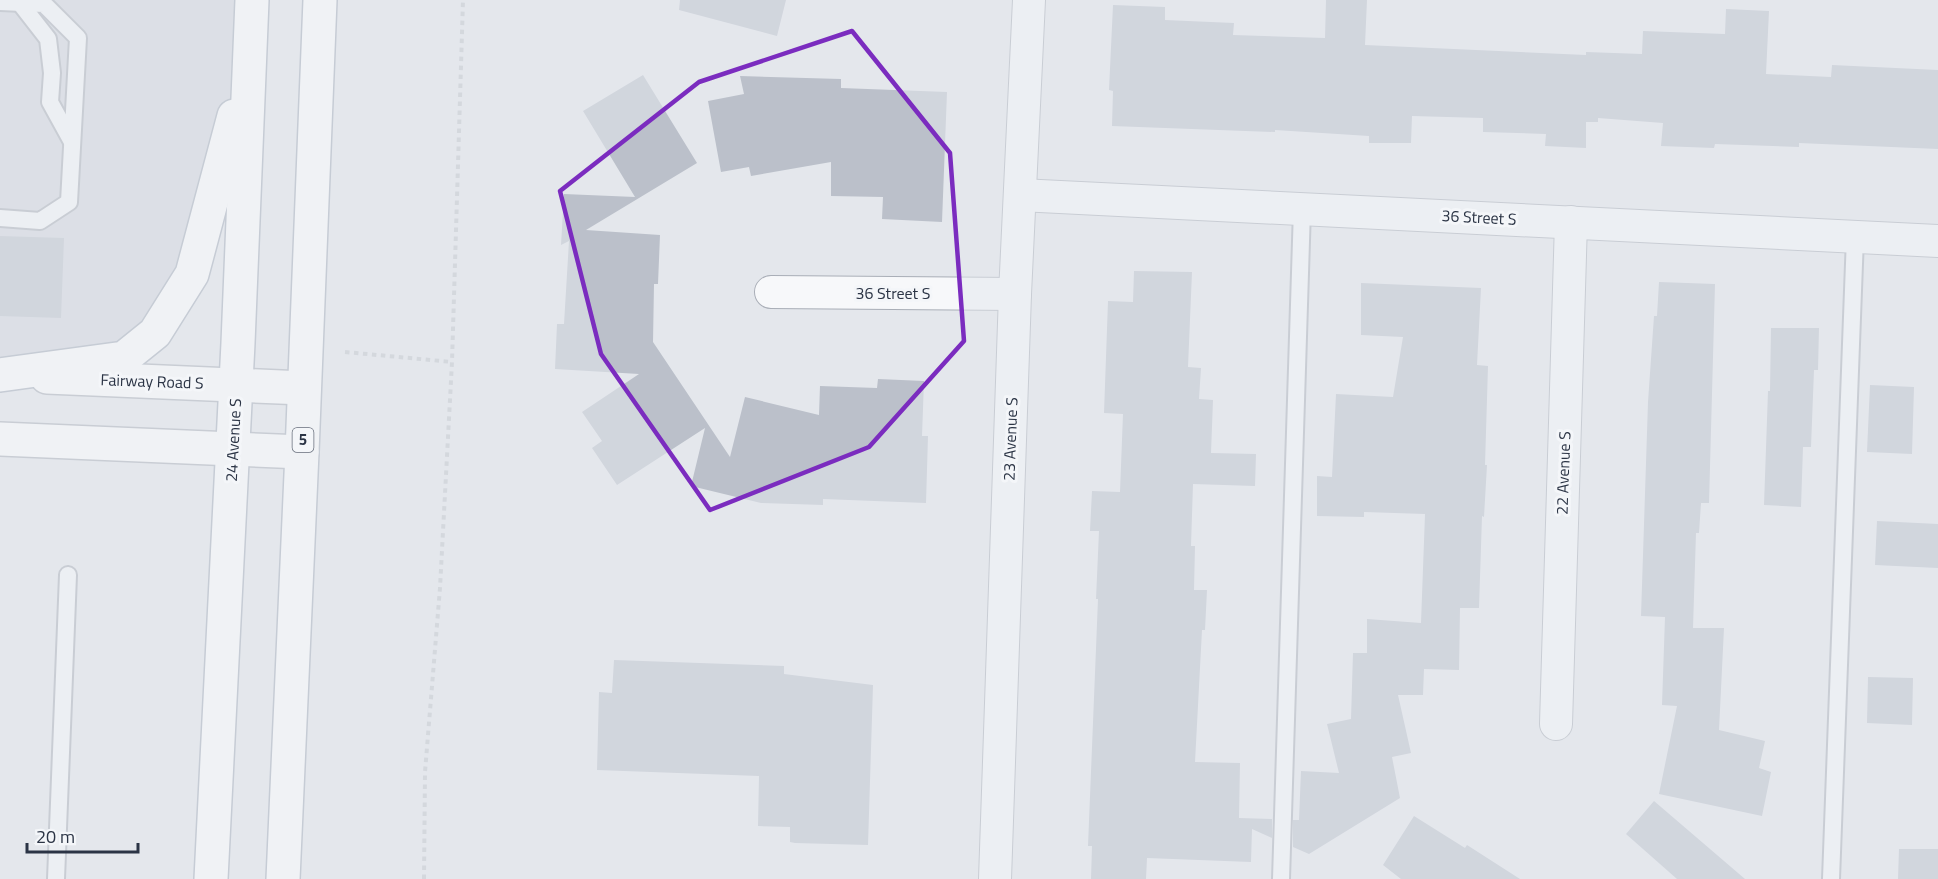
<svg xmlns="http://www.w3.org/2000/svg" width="1938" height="879" font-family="'Titillium Web',sans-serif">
  <rect width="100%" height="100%" fill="#e4e7ec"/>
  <!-- built -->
  <polygon fill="#d2d6de" points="0,0 252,0 250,56 155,333 0,375"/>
  <!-- building -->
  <g fill="#bbc0ca">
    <polygon points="680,0 786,0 777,36 679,10"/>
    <polygon points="1326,0 1367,0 1365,45 1586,55 1586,52 1642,54 1643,31 1725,34 1726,9 1769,11 1766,74 1831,77 1832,65 1938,70 1938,149 1799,143 1799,147 1715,144 1714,148 1661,146 1663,123 1598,118 1598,122 1586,122 1586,148 1545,146 1546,134 1483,132 1483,118 1412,116 1411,143 1369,143 1369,136 1275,130 1275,132 1112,126 1113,91 1109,90 1113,5 1165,7 1165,20 1234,23 1233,35 1325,38"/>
    <polygon points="643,75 697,163 586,230 660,235 658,284 654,284 653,342 730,457 745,397 819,415 820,386 877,388 878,379 924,381 922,436 928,436 926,503 823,499 823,505 761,503 691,486 705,428 617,485 592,448 602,441 582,412 639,374 555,369 557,324 564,324 569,241 561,245 564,194 635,197 583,111"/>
    <polygon points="740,76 841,79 841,88 947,92 942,222 882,219 883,197 831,196 831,162 751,176 749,167 721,172 708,101 744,94"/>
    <polygon points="0,236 64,238 61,318 0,316"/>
    <polygon points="1134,271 1192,272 1188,367 1201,368 1199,399 1213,400 1211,453 1256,454 1255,486 1193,484 1191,546 1195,546 1194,590 1207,590 1205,630 1202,630 1195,762 1240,763 1239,818 1272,819 1272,838 1252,829 1251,862 1147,858 1146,879 1091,879 1092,846 1088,846 1098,599 1096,599 1099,531 1090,531 1092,491 1120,492 1123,414 1104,413 1108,301 1133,302"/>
    <polygon points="1659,282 1715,284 1709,503 1701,503 1699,533 1696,533 1693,628 1724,628 1719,730 1765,741 1759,768 1771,772 1762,816 1659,794 1677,706 1662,705 1665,617 1641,616 1648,402 1654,316 1657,316"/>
    <polygon points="1361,283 1481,288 1477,365 1488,366 1485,465 1487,465 1484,517 1482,516 1479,608 1460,608 1459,670 1424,669 1423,695 1398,695 1411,753 1392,757 1400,798 1309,854 1293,847 1293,820 1299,820 1301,771 1339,773 1327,724 1351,719 1353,653 1367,653 1367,619 1421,623 1425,514 1364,512 1364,517 1317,516 1317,476 1332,477 1336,394 1393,397 1403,337 1361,335"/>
    <polygon points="1771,328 1819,328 1818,370 1814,370 1811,447 1803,447 1801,507 1764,505 1768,391 1770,391"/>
    <polygon points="1870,385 1914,387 1912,454 1867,452"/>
    <polygon points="1877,521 1938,524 1938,568 1875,565"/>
    <polygon points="614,660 784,666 784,674 873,685 868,845 795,843 790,842 790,827 758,826 759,776 597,770 599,692 612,693"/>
    <polygon points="1868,677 1913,678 1912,725 1867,723"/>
    <polygon points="1654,801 1745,879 1677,879 1626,834"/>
    <polygon points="1414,816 1465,848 1467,845 1520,879 1401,879 1383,865"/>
    <polygon points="1899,849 1938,849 1938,879 1898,879"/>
  </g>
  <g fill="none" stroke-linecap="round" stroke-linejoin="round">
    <!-- lane casing -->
    <g stroke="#a9aeb7" stroke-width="20">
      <g id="lane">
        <polyline points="0,2 44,4 78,38 69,202 40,221 0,218"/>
        <polyline points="20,3 48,39 52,73 50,102 72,142"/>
        <polyline points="56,879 68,575"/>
        <polyline points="1281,879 1302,209"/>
        <polyline points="1831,879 1855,237"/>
      </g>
    </g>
    <!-- street casing -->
    <g stroke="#a9aeb7" stroke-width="34">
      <g id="street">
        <polyline points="1020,195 1938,241"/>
        <polyline points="771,292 1015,294"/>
        <polyline points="1556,724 1571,222"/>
        <polyline points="995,879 1015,294 1029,0"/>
      </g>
    </g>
    <!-- secondary casing -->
    <g stroke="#a9aeb7" stroke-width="36">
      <g id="secondary">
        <polyline points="47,377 304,388"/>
        <polyline points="0,439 302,452"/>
      </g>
    </g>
    <!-- primary casing -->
    <g stroke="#a3abb8" stroke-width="36">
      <g id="primary">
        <polyline points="0,375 124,358 155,333 192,274 234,116"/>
        <polyline points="211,879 238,343 252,0"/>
        <polyline points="283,879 302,452 320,0"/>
      </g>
    </g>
    <!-- path -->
    <g stroke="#c2c5cb" stroke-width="4" stroke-dasharray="4.5 4.5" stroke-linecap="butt">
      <polyline points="345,352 452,362"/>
      <polyline points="424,879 425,772 440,588 452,362 463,0"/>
    </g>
    <!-- lane -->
    <use href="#lane" stroke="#f7f8fa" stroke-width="16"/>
    <!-- street -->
    <use href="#street" stroke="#f7f8fa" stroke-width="32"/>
    <!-- secondary -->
    <use href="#secondary" stroke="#fff" stroke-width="33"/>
    <!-- primary -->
    <use href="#primary" stroke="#fff" stroke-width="33"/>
  </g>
  <!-- marked area -->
  <path d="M0 0H1938V879H0ZM 852,31 L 950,153 L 964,341 L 869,447 L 710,510 L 601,354 L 560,191 L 699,82 Z" fill="#e4e7ec" fill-opacity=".55" fill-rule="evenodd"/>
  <path fill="none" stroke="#7b2cbf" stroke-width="4.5" stroke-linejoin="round" d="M 852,31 L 950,153 L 964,341 L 869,447 L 710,510 L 601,354 L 560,191 L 699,82 Z"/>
  <g text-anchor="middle" stroke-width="6" stroke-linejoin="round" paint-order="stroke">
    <!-- shield labels -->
    <rect fill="#f4f6f9" stroke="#676e7b" stroke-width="1.5" x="292.5" y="428" width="21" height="24" rx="4.5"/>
    <g font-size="15" font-weight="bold" fill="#2b3445">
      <text x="303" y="445">5</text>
    </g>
    <!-- street labels -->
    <g font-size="16" fill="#2b3445" stroke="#f4f6f9">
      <text transform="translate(1479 217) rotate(3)" y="6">36 Street S</text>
      <text x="893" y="299">36 Street S</text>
      <text transform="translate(152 381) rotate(2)" y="6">Fairway Road S</text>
      <text transform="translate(1010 439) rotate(-88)" y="6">23 Avenue S</text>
      <text transform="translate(233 440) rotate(-87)" y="6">24 Avenue S</text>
      <text transform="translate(1563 473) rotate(-88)" y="6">22 Avenue S</text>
    </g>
  </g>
  <!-- scale -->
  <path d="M27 843v9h111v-9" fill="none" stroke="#2b3445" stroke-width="3"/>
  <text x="36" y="843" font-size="18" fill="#2b3445" stroke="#f4f6f9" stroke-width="4.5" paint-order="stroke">20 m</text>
</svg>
